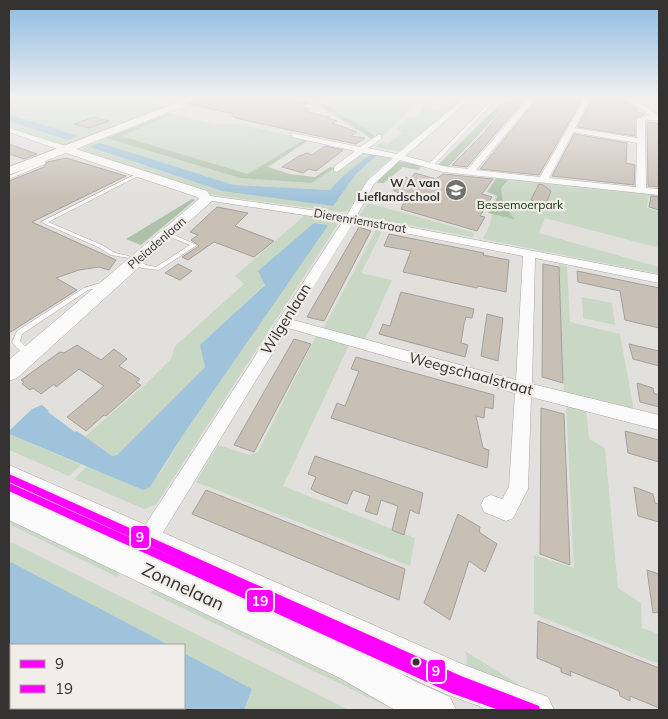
<svg xmlns="http://www.w3.org/2000/svg" width="668" height="719" font-family="Mulish,sans-serif">
  <rect width="100%" height="100%" fill="#e2e0dd"/>
  <!-- green -->
  <g fill="#c9d7c5" fill-rule="evenodd">
    <polygon points="9,99 140,99 164,106 64,146 9,128"/>
    <polygon points="317,99 421,99 380,139"/>
    <polygon points="425,99 438,99 429,109 437,111 450,99 465,99 400,152 375,147 383,141 387,144 402,133 397,129 395,129 407,117 416,118 422,112 423,105 420,104"/>
    <polygon points="173,114 214,124 240,124 305,139 248,174 121,136"/>
    <path d="M 106,138 L 240,178 L 311,183 L 335,168 L 341,170 L 367,150 L 395,156 L 371,175 L 348,211 L 341,212 L 213,195 L 86,152 L 82,148 ZM 377,155 L 356,174 L 333,206 L 179,176 L 129,161 L 202,175 L 234,185 L 330,190 L 343,176 Z"/>
    <polygon points="499,177 659,194 659,199 645,197 648,198 647,208 659,211 659,248 545,218 539,233 659,267 659,274 483,239 490,224"/>
    <polygon points="368,203 475,233 473,237 359,216"/>
    <polygon points="304,216 335,220 338,224 156,505 144,509 74,479 87,466 143,490 161,472 185,432 327,225 201,345 205,367 117,455 112,456 84,437 147,383 171,359 175,346 244,284 235,276"/>
    <polygon points="378,226 384,227 361,273 392,280 365,340 323,329"/>
    <polygon points="559,264 567,266 570,322 620,334 634,411 564,393"/>
    <polygon points="582,297 612,303 615,325 583,318"/>
    <polygon points="316,336 349,345 283,486 415,538 410,566 196,482 218,445 249,455 258,452"/>
    <polygon points="566,403 586,409 589,439 605,448 618,588 641,603 642,628 659,634 659,664 534,614 534,555 574,568"/>
    <polygon points="9,434 81,465 69,476 9,450"/>
    <polygon points="9,515 124,569 117,577 9,524"/>
    <polygon points="13,543 349,710 244,710 252,689 184,653 184,645 169,645 11,562 9,564 9,544"/>
    <polygon points="156,584 421,710 395,710 151,593"/>
    <polygon points="465,651 518,684 518,694 466,672 467,658"/>
  </g>
  <!-- forest -->
  <g fill="#aec2a9">
    <polygon points="309,99 317,99 380,139 375,141"/>
    <polygon points="505,99 512,99 448,167 438,165"/>
    <polygon points="170,113 173,114 121,136 248,174 305,139 309,140 268,167 290,174 315,177 330,167 335,168 311,183 240,178 106,138"/>
    <polygon points="399,161 422,166 418,170 403,167 384,183 377,183 382,175"/>
    <polygon points="496,178 508,180 501,188 503,203 514,219 488,213 498,196 487,192"/>
    <polygon points="192,199 195,200 141,245 126,239"/>
  </g>
  <!-- water -->
  <g fill="#9fc3da">
    <polygon points="9,114 78,136 68,140 9,121"/>
    <polygon points="100,143 234,185 330,190 343,176 371,154 377,155 356,174 333,206 222,191 90,147"/>
    <polygon points="314,223 327,225 327,227 185,432 150,487 143,490 9,434 9,431 32,409 42,405 49,411 48,412 75,432 77,431 112,456 117,455 205,367 200,345 265,285 258,271"/>
    <polygon points="11,562 169,645 11,645 11,708 184,708 184,653 252,689 244,710 9,710 9,564"/>
  </g>
  <!-- building -->
  <g fill="#c8bfb5" stroke="#a2a09e">
    <polygon points="191,99 293,99 309,102 301,107 309,109 304,111 329,117 326,118 337,121 332,123 357,132 351,136 365,138 356,144 313,135 235,118 236,117 232,116 234,114 189,104 192,102"/>
    <polygon points="513,99 525,99 467,167 452,165 486,131 485,131"/>
    <polygon points="537,99 582,99 539,175 480,169"/>
    <polygon points="592,99 623,99 636,109 636,112 645,114 635,118 635,136 578,127"/>
    <polygon points="94,117 109,121 90,128 74,124"/>
    <polygon points="647,122 657,123 659,132 659,187 648,186"/>
    <polygon points="574,134 627,143 626,163 635,165 634,185 552,176"/>
    <polygon points="9,144 37,154 24,159 9,154"/>
    <polygon points="325,146 343,150 316,171 309,169 303,173 282,167 299,156 307,153 312,155"/>
    <polygon points="66,158 126,176 32,222 116,260 109,270 99,267 79,270 56,278 77,290 9,333 9,181 44,167 47,162"/>
    <polygon points="415,173 436,179 443,174 493,179 482,194 492,197 480,216 485,217 477,231 401,209 406,197 393,190 405,177 410,179"/>
    <polygon points="539,184 543,185 551,191 545,206 531,200"/>
    <polygon points="651,196 659,197 659,210 649,207"/>
    <polygon points="217,207 248,213 235,226 274,241 254,257 214,242 188,260 182,257 199,246 191,240 198,235 190,232"/>
    <polygon points="359,227 371,231 324,321 307,317"/>
    <polygon points="389,234 484,253 483,255 509,260 506,292 478,286 477,288 403,272 411,251 384,246"/>
    <polygon points="178,264 192,271 180,280 165,273"/>
    <polygon points="543,264 559,267 563,383 542,377"/>
    <polygon points="577,271 659,288 659,328 625,320 620,291 578,282"/>
    <polygon points="401,292 474,309 472,318 466,317 464,324 461,343 468,345 465,357 379,334 383,324 390,326"/>
    <polygon points="487,314 503,318 498,361 481,356"/>
    <polygon points="294,339 311,344 254,452 234,445"/>
    <polygon points="629,344 659,351 659,366 633,359"/>
    <polygon points="77,345 101,360 114,349 127,359 119,366 140,379 136,382 141,385 106,416 104,415 86,431 67,417 104,386 79,369 56,387 54,384 41,394 33,388 30,390 22,384 24,382 21,380 60,352 64,353"/>
    <polygon points="356,357 494,395 493,409 485,407 484,418 476,416 483,448 489,450 487,468 331,418 337,403 345,406 359,371 351,369"/>
    <polygon points="637,383 653,388 654,393 659,395 659,407 640,402"/>
    <polygon points="541,408 564,414 570,565 540,554"/>
    <polygon points="625,431 659,440 659,462 628,453"/>
    <polygon points="315,456 423,493 419,514 410,510 404,535 392,530 398,506 381,500 377,515 365,511 370,496 353,490 347,504 316,492 311,489 316,477 308,474"/>
    <polygon points="634,487 653,494 655,503 659,504 659,522 638,516"/>
    <polygon points="206,490 405,569 399,600 192,514"/>
    <polygon points="458,514 480,527 479,532 497,544 485,572 469,561 450,620 424,603"/>
    <polygon points="647,570 659,574 659,612 653,613"/>
    <polygon points="538,621 659,668 659,708 630,696 630,701 620,696 619,691 570,671 571,676 561,672 561,668 537,658"/>
  </g>
  <g fill="none" stroke-linecap="round" stroke-linejoin="round">
    <!-- lane casing -->
    <g stroke="#a9a8a6" stroke-width="1">
      <g id="lane">
        <polygon points="180,99 185,99 190,101 188,102"/>
        <polygon points="493,99 496,99 432,167 428,167 428,165"/>
        <polygon points="43,156 46,157 45,164 9,179 9,176 41,162"/>
        <polygon points="138,173 142,174 48,222 102,245 115,253 129,256 129,258 111,255 98,247 41,222"/>
        <polygon points="167,232 197,245 159,270 142,268 132,262 131,261 134,259 146,265 156,267 190,245 165,235 165,233"/>
        <path d="M 97,284 L 106,285 L 109,287 L 106,289 L 97,288 L 88,290 L 22,334 L 20,341 L 26,347 L 34,350 L 35,352 L 34,354 C 25,355 17,349 12,342 L 17,331 L 84,288 Z"/>
      </g>
    </g>
    <!-- street casing -->
    <g stroke="#a9a8a6" stroke-width="1">
      <g id="street">
        <path d="M 463,99 L 470,99 L 405,156 L 443,166 L 468,169 L 528,99 L 535,99 L 476,170 L 540,177 L 584,99 L 590,99 L 575,128 L 637,138 L 637,119 L 649,115 L 627,99 L 635,99 L 659,116 L 659,120 L 645,120 L 646,188 L 659,189 L 659,195 L 443,172 L 400,160 L 374,184 L 356,217 L 659,275 L 659,283 L 535,258 L 532,384 L 659,415 L 659,430 L 531,397 L 528,489 L 513,518 L 506,521 L 484,512 L 481,505 L 484,498 L 491,495 L 502,499 L 509,487 L 515,393 L 288,328 L 151,552 L 144,556 L 137,552 L 133,545 L 137,538 L 343,221 L 206,200 L 203,199 L 203,195 L 347,215 L 367,181 L 393,158 L 363,153 L 337,172 L 334,171 L 334,167 L 355,151 L 292,137 L 292,133 L 360,147 L 378,135 L 381,135 L 381,139 L 368,148 L 397,154 ZM 573,132 L 637,143 L 636,187 L 549,178 ZM 353,223 L 523,256 L 516,380 L 293,320 Z"/>
        <polygon points="9,128 69,147 70,149 63,151 9,132"/>
      </g>
    </g>
    <!-- secondary casing -->
    <g stroke="#a9a8a6" stroke-width="1">
      <g id="secondary">
        <polygon points="176,103 181,106 179,108 76,149 207,191 213,200 17,378 9,381 9,360 199,199 197,197 66,153 9,175 9,167"/>
        <polygon points="9,465 462,664 548,697 554,710 490,710 446,694 398,672 414,681 450,697 456,710 395,710 340,678 9,520"/>
      </g>
    </g>
    <!-- lane -->
    <use href="#lane" fill="#fbfafa" fill-rule="evenodd"/>
    <!-- street -->
    <use href="#street" fill="#fbfafa" fill-rule="evenodd"/>
    <!-- secondary -->
    <use href="#secondary" fill="#fbfafa" fill-rule="evenodd"/>
    <!-- bus-1 casing -->
    <g stroke="#f1ede9" stroke-width="4">
      <polygon id="bus-1" points="9,474 461,676 539,706 540,710 521,710 455,685 9,482"/>
    </g>
    <!-- bus-2 casing -->
    <g stroke="#f1ede9" stroke-width="4">
      <polygon id="bus-2" points="9,483 457,684 517,706 518,710 499,710 451,693 9,491"/>
    </g>
    <!-- bus-1 -->
    <use href="#bus-1" fill="#f0f" fill-rule="evenodd"/>
    <!-- bus-2 -->
    <use href="#bus-2" fill="#f0f" fill-rule="evenodd"/>
  </g>
  <!-- sky -->
  <linearGradient id="sky" x2="0" y2="1"><stop stop-color="#8bbae2"/><stop offset="0.49" stop-color="#f2f1f0"/><stop offset="1" stop-color="#f2f1f0" stop-opacity="0"/></linearGradient>
  <rect width="668" height="200" fill="url(#sky)"/>
  <!-- icons -->
  <defs>
    <g id="school-disc" transform="scale(1.125)"><circle r="9.5" fill="#71706d" stroke="#f1ede9"/><path d="M0-5L7-2L0 1L-7-2ZM-4 1L0 2.5L4 1V4Q0 6-4 4Z" fill="#fff"/></g>
  </defs>
  <g fill-rule="evenodd">
    <use href="#school-disc" x="456" y="190"/>
  </g>
  <!-- markers -->
  <circle fill="#343331" stroke="#f1ede9" stroke-width="2" cx="416" cy="662" r="4.5"/>
  <g text-anchor="middle" stroke-width="4.5" stroke-linejoin="round" paint-order="stroke">
    <!-- far-poi labels -->
    <g font-size="12" font-weight="bold" fill="#343331" stroke="#f1ede9" text-anchor="end">
      <text x="440" y="187">W A van<tspan x="440" dy="14">Lieflandschool</tspan></text>
    </g>
    <!-- far-park labels -->
    <g font-size="12" fill="#0f3609" stroke="#f1ede9">
      <text x="520" y="209">Bessemoerpark</text>
    </g>
    <!-- far-street labels -->
    <g font-size="12" fill="#343331" stroke="#f1ede9">
      <text transform="translate(360 221) rotate(10)" y="4">Dierenriemstraat</text>
      <text transform="translate(157 243) rotate(-41)" y="4">Pleiadenlaan</text>
    </g>
    <!-- street labels -->
    <g font-size="15" fill="#343331" stroke="#f1ede9">
      <text transform="translate(286 319) rotate(-58)" y="5">Wilgenlaan</text>
      <text transform="translate(471 374) rotate(15)" y="5">Weegschaalstraat</text>
    </g>
    <!-- near-street labels -->
    <g font-size="18" fill="#343331" stroke="#f1ede9">
      <text transform="translate(183 587) rotate(25)" y="6">Zonnelaan</text>
    </g>
  </g>
  <g stroke="#f1ede9" stroke-width="2">
    <rect x="130" y="525" width="20" height="24" rx="5" fill="#f0f"/>
    <rect x="246" y="589" width="28" height="24" rx="5" fill="#f0f"/>
    <rect x="427" y="659" width="19" height="24" rx="5" fill="#f0f"/>
  </g>
  <g font-size="14" text-anchor="middle" font-weight="bold" fill="#fff">
    <text x="140" y="542">9</text>
    <text x="260" y="606">19</text>
    <text x="436" y="676">9</text>
  </g>
  <!-- border -->
  <rect width="668" height="719" fill="none" stroke="#343331" stroke-width="20"/>
  <!-- legend -->
  <rect x="10" y="644" width="175" height="65" fill="#f1ede9" stroke="#a5a39f"/>
  <rect x="20" y="660" width="25" height="8" fill="#ff00ff" stroke="#a5a39f"/>
  <text x="55" y="669" font-size="15" fill="#343331">9</text>
  <rect x="20" y="685" width="25" height="8" fill="#ff00ff" stroke="#a5a39f"/>
  <text x="55" y="694" font-size="15" fill="#343331">19</text>
</svg>
